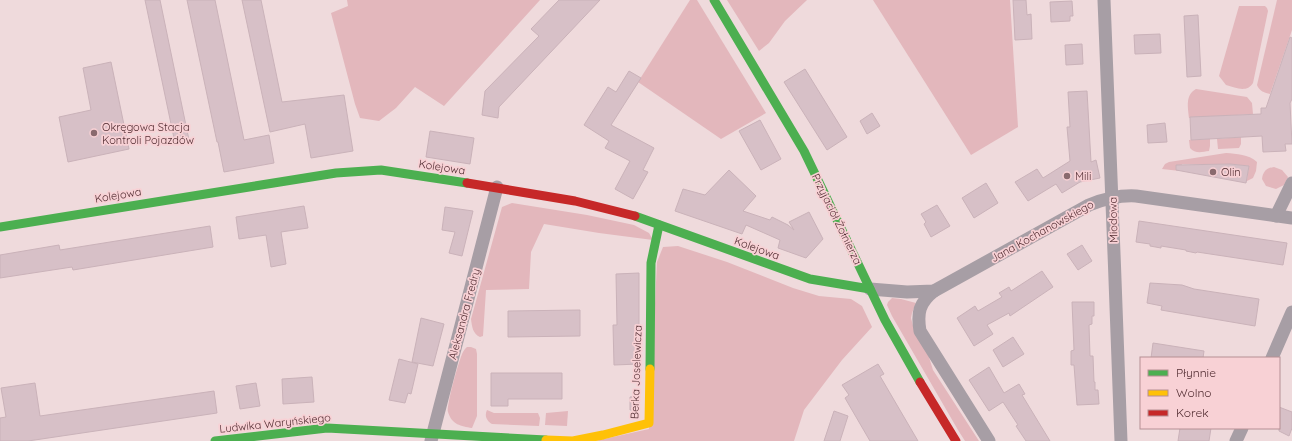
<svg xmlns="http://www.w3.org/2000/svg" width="1292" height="441" font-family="Quicksand,sans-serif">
  <rect width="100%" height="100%" fill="#efdadc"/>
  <!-- green -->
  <g fill="#e3b7bc">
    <polygon points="347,0 540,0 444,106 415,87 396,108 379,121 360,118 355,104 331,13 348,6"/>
    <polygon points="690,0 697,0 766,113 721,139 638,82"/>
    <polygon points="727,0 807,0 785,21 769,43 759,51"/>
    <polygon points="873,0 1010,0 1018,127 971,155"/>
    <path d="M 1277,0 L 1292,0 L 1292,30 L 1270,94 C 1265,93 1259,91 1257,85 Z"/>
    <path d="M 1239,6 L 1265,6 L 1267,8 L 1268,11 L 1253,83 C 1247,93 1236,88 1226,85 L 1219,76 Z"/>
    <path d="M 1196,89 L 1247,97 L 1252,103 L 1253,114 L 1189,118 C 1188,107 1185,95 1196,89 Z"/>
    <polygon points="1241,137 1241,144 1239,148 1218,149 1217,139"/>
    <path d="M 1210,139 L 1210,146 L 1209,151 C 1202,152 1195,154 1190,148 L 1189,140 Z"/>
    <path d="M 1226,153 C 1237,154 1248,154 1257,162 L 1256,171 L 1253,178 L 1245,182 L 1247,179 L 1249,166 L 1230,164 L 1182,164 L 1180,171 L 1162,169 L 1165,164 L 1169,162 Z"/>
    <path d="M 1274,167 L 1282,170 L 1288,177 L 1284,185 L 1276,189 L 1266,186 L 1262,179 C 1263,171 1267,168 1274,167 Z"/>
    <path d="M 512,203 L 587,215 L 634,225 L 649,233 L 653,240 L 599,233 L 544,224 L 531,252 L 529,289 L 486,290 L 483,336 L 480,337 C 473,334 472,327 471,319 L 502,207 Z"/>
    <polygon points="678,246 727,262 793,288 819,296 851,299 862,306 872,327 842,360 804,410 794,441 595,441 649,429 657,262 663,247"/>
    <polygon points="892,298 901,299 916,303 912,313 911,318 913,326 916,333 928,354 933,370 979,441 965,441 958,430 892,316 887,305 888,302"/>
    <path d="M 467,347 L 471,347 L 476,349 L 477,354 L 477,416 L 472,428 C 461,426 452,425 448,412 C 446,407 459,359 463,352 C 464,350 465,349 467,347 Z"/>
    <path d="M 487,410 L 494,413 L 538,413 L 540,418 L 539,426 L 492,424 C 487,421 484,416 487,410 Z"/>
    <polygon points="568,411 567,426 545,425 546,413"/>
  </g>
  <!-- building -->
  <g fill="#d7c0c7" stroke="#cab2b9">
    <polygon points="145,0 160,0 189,140 175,143"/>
    <polygon points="187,0 215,0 244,140 269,135 274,163 224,172 218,142 217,142"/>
    <polygon points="242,0 261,0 282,102 344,95 353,151 311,158 305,124 270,132"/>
    <polygon points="559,0 600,0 499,107 498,118 482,115 485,91 539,36 531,29"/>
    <polygon points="1013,0 1026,0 1027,15 1031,14 1032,39 1015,40"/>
    <polygon points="1072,1 1073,16 1070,16 1070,21 1051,22 1050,2"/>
    <polygon points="1198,15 1201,76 1187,77 1184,16"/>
    <polygon points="1160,34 1161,53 1135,54 1134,35"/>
    <polygon points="1290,37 1292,38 1292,99 1290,103 1292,144 1285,144 1286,151 1263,152 1262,136 1191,140 1190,117 1261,114 1261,108 1266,108"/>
    <polygon points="1082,44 1083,64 1066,65 1065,45"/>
    <polygon points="111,62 129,149 68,162 59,117 91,110 83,68"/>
    <polygon points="805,69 847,137 827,150 784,82"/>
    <polygon points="629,71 641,78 611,125 654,148 643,170 648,172 633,199 615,189 630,161 605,148 609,141 584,125 608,87 616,92"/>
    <polygon points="1087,91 1091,162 1096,160 1100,178 1080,182 1062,193 1056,184 1028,201 1015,182 1037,169 1043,178 1070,161 1067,127 1070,127 1068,92"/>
    <polygon points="872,113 880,126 867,134 860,121"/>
    <polygon points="760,120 781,159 761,170 739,131"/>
    <polygon points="1165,123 1167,142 1148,143 1147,125"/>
    <polygon points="430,131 474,138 470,164 426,157"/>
    <polygon points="1230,164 1249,166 1246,183 1176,170 1176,165"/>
    <polygon points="729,170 756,196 743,211 770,220 772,217 788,225 794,230 789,222 809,212 823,239 806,258 778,248 780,240 746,225 742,234 675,211 683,189 705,195"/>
    <polygon points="986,183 998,203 974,218 962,198"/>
    <polygon points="937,205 950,226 931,237 924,224 926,222 921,214"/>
    <polygon points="304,206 308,228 281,232 286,264 271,267 266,235 239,239 236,217"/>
    <polygon points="445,207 473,211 462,256 449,253 455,232 442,230"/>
    <polygon points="1139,221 1287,243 1283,265 1197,252 1196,253 1186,251 1186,250 1161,246 1161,248 1150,246 1150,244 1136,242"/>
    <polygon points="210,226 213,247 73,270 72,267 0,278 0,255 59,245 60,250"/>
    <polygon points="1082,245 1092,261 1078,270 1067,254"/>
    <polygon points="1042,271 1053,287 1010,316 1009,313 987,325 993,334 974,346 957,318 975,306 978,311 1002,297 999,293 1009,287 1011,291"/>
    <polygon points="639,273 639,364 614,365 613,325 617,325 616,274"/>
    <polygon points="1150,283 1182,285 1194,289 1259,299 1255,326 1161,310 1162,306 1147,303"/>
    <polygon points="1072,302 1094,302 1094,316 1092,316 1092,324 1089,325 1090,356 1093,356 1094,382 1095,382 1095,390 1098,390 1099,404 1077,405 1074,365 1071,365 1071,351 1074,350"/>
    <polygon points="580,310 580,336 508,337 508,311"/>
    <polygon points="421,318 444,324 433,366 412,362"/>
    <polygon points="1013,337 1024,354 1003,367 993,350"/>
    <polygon points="1153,343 1204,351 1203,358 1151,358"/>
    <polygon points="399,359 418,364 411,394 408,393 405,403 389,400"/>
    <polygon points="878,364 884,374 880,376 918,441 870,441 845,398 849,395 842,385"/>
    <polygon points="989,367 1004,393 1019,384 1025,394 1022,395 1050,441 1026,441 1016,426 1018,425 1003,402 989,411 969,380"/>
    <polygon points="491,373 562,373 562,399 508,399 508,406 491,406"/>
    <polygon points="312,377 314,402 283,404 282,379"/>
    <polygon points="35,383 40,416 214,391 217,413 28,441 0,441 0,418 6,417 1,388"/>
    <polygon points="256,383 260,406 240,409 236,386"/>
    <polygon points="639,396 639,410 630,410 630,397"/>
    <polygon points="1279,407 1292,412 1292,428 1289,436 1279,431"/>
    <polygon points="834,411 848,416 840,441 824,441"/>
    <polygon points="1180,428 1211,428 1209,441 1178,441"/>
  </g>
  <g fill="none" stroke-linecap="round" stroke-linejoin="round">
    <!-- street -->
    <g stroke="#a79ea5" stroke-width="13">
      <path d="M 1104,0 C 1111,147 1115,294 1121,441"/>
      <polyline points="1276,216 1292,183"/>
      <path d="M 870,289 L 907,292 L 934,291 L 1089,205 C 1104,199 1119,195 1136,196 L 1292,218"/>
      <path d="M 934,291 C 919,303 917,313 920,331 L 989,441"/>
      <polyline points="1272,358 1292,312"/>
      <polyline points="431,441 497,187"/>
      <polyline points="1236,441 1242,428"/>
    </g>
    <!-- fast -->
    <g stroke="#4caf50" stroke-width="9">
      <polyline points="714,0 804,151 885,320 920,382"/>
      <polyline points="635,216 810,279 870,289"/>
      <polyline points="0,227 336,173 381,170 467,183"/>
      <polyline points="650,369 651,263 659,225"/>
      <polyline points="215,441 327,428 546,440"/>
    </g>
    <!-- slow -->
    <polyline stroke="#ffc107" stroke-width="9" points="546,440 573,441 603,435 649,423 650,369"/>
    <!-- jam -->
    <g stroke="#c62828" stroke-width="9">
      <polyline points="467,183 575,201 635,216"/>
      <polyline points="920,382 956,441"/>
    </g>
  </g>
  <!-- markers -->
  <g fill="#896a6e" stroke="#f8d1d5" stroke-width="1.5">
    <circle cx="94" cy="133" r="4"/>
    <circle cx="1213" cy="172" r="4"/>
    <circle cx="1067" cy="176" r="4"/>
  </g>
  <g text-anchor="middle" stroke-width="3.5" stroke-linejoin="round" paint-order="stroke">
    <!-- poi labels -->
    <g font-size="11" fill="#522d32" stroke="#f8d1d5" text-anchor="start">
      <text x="102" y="131">Okręgowa Stacja<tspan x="102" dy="13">Kontroli Pojazdów</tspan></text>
      <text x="1221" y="176">Olin</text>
      <text x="1075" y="180">Mili</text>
    </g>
    <!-- street labels -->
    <g font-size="11" fill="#522d32" stroke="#f8d1d5">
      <text transform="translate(442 167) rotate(9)" y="4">Kolejowa</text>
      <text transform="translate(118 195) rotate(-9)" y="4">Kolejowa</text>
      <text transform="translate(837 219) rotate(64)" y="4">Przyjaciół Żołnierza</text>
      <text transform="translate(1113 220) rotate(-91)" y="4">Miodowa</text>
      <text transform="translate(1042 231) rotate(-29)" y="4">Jana Kochanowskiego</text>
      <text transform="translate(757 248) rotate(20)" y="4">Kolejowa</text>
      <text transform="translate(464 314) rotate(-75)" y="4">Aleksandra Fredry</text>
      <text transform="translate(636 372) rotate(-88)" y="4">Berka Joselewicza</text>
      <text transform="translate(275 423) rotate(-6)" y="4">Ludwika Waryńskiego</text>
    </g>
  </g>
  <!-- legend -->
  <rect x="1140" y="357" width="140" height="72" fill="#f8d1d5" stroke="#b68f94"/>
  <rect x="1148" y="370" width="20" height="6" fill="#4caf50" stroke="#b68f94"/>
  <text x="1176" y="377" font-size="12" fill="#522d32">Płynnie</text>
  <rect x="1148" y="390" width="20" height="6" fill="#ffc107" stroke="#b68f94"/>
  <text x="1176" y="397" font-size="12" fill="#522d32">Wolno</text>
  <rect x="1148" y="410" width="20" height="6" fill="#c62828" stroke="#b68f94"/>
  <text x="1176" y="417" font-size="12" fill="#522d32">Korek</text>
</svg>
